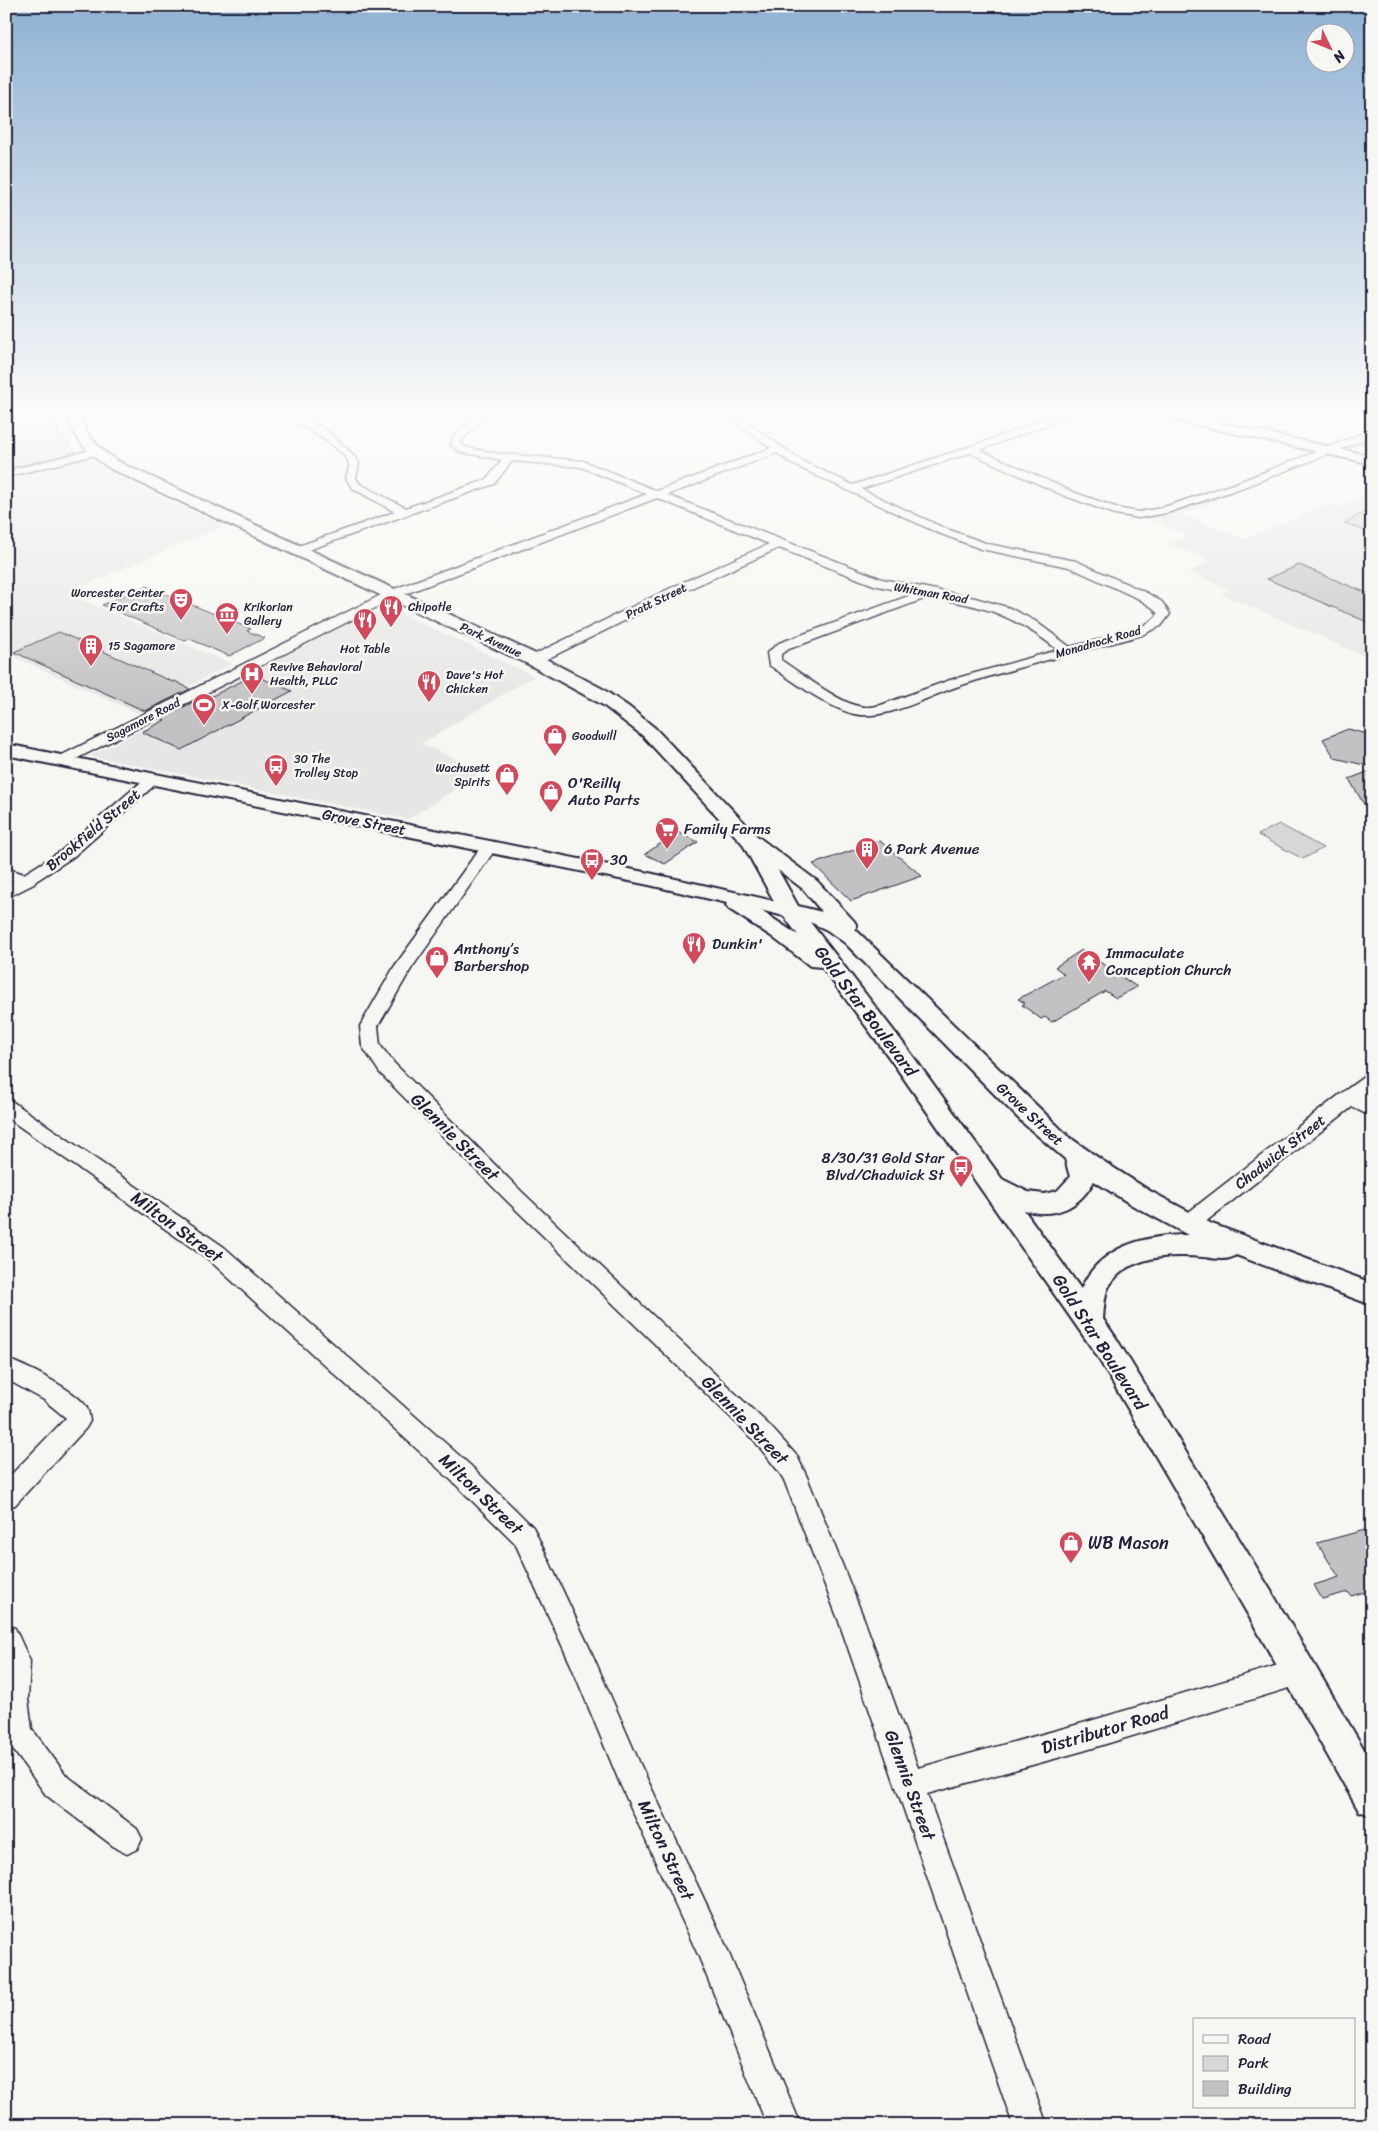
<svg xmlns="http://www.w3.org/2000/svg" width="1378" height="2131" font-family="Sriracha,sans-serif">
  <rect width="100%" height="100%" fill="#f6f6f2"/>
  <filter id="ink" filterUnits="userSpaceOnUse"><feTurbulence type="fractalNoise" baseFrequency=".02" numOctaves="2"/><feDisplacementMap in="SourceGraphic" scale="10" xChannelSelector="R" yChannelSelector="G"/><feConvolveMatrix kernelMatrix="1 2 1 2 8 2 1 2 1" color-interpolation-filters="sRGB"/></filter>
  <g filter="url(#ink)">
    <!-- built -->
    <g fill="#e6e6e4">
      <polygon points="76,452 116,476 223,526 66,593 232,664 137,713 6,653 6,469"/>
      <polygon points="1372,490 1372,659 1220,594 1229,589 1189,572 1211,561 1168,544 1186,535 1145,518 1156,516 1220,491 1230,495 1182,514 1244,539 1329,504 1339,508"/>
      <polygon points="392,609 534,676 421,744 484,771 408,819 90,756 372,611 380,614"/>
    </g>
    <!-- green -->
    <g fill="#d7d7d7" stroke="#7c7c89">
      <polygon points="6,416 56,416 58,432 76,452 6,469"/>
      <polygon points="1372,511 1372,534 1345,523 1365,512"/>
      <polygon points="1279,824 1323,848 1303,859 1258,835"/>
    </g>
    <!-- building -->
    <g fill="#c2c2c4" stroke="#22223b">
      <polygon points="1299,565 1372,595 1372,624 1267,579"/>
      <polygon points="146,586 251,629 247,631 265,638 229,656 190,639 185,641 102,605"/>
      <polygon points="59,632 173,682 175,681 190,689 145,711 14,652"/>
      <polygon points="254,675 292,691 181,750 142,732 165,720 161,718 206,696 210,697"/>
      <polygon points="1348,729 1372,735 1372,767 1335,758 1323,739"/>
      <polygon points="1372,770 1372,818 1349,779"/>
      <polygon points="678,832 698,842 665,864 645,854"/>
      <polygon points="880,841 922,876 851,901 813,864"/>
      <polygon points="1082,950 1137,987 1116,998 1105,991 1052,1022 1045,1017 1041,1019 1022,1005 1025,1003 1018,999 1064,974 1055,967"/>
      <polygon points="1372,1528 1372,1590 1351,1596 1348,1592 1322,1599 1314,1585 1339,1577 1317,1543"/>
    </g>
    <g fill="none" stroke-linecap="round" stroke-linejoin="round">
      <!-- minor casing -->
      <g stroke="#22223b" stroke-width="3">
        <g id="minor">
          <path d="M 290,416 C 293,416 298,415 302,416 C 317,421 351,450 359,463 L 356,478 L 360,484 L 406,508 L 486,480 L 502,460 L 460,452 L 451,445 L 453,437 L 475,416 L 485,416 L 462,440 L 461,444 L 468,448 L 495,453 L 583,461 L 657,491 L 771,448 L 728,416 L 739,416 L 800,460 L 853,485 L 984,442 L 1053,416 L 1066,416 L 1064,418 L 980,450 L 1073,492 L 1121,509 L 1139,512 L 1161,508 L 1236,483 L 1372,430 L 1372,437 L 1244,487 L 1167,513 L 1139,518 L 1115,514 L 1065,496 L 970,453 L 861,489 L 944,528 L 988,544 L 1076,561 L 1147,593 L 1162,602 L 1170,614 L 1161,626 L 1142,635 C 1081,652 1019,666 959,686 C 928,696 887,721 854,714 C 828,708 792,680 769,665 L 767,653 L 779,643 L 914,594 L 874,585 L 779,548 L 687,590 L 539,663 L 529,663 L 527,660 L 529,657 L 679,584 L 769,544 L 657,498 L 397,597 L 66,764 L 56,764 L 54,761 L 56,758 L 389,591 L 647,494 L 581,467 L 512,461 L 494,484 L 297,554 L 293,552 L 291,550 L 293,548 L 395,512 L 352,488 L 346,478 C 347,473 350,467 349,463 C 343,446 302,429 290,416 ZM 777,453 L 792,464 L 936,532 L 981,549 L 1069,567 L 1139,599 L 1153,608 L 1158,614 C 1147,632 1090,641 1070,647 L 1035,621 L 1010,608 L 975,598 L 882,579 L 667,495 ZM 929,597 C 985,606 1014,615 1058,650 L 950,680 L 881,705 C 874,707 865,708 858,706 C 838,702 799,672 781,660 L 781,654 L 789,649 Z"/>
          <polygon points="1209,416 1223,416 1202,424 1197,421"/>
          <polygon points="95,449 99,450 100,452 99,454 6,477 6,471"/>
          <polygon points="152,776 157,777 159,780 157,783 73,857 36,881 34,884 6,898 6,886 13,881 6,879 6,868 24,874 61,851 147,777"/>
          <polygon points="489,842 495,844 497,847 411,969 378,1026 380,1045 394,1063 521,1191 770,1426 797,1456 807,1477 864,1619 918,1768 1083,1723 1299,1659 1309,1663 1313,1672 1309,1681 1299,1685 1083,1751 927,1794 1047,2125 1013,2125 838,1619 784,1480 779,1472 754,1440 507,1201 380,1073 362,1046 360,1026 394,967 483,844"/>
          <polygon points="1372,1075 1372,1091 1364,1097 1372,1101 1372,1117 1352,1107 1195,1230 1188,1232 1181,1230 1178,1224 1181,1218 1343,1092 1365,1076"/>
          <polygon points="6,1100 13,1102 224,1247 470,1465 533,1527 590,1649 641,1766 722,1937 801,2125 767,2125 699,1957 621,1786 571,1665 515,1543 452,1481 208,1259 6,1117"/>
          <path d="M 6,1359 C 25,1365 75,1390 86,1406 C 89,1411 89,1416 90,1421 L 86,1428 L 15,1505 L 6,1508 L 6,1480 L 66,1418 L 44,1400 L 6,1379 Z"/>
          <polygon points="6,1624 15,1628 30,1661 28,1699 32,1729 66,1775 137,1829 142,1839 137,1849 127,1854 117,1849 46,1795 9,1744 6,1737"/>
        </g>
      </g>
      <!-- major casing -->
      <g stroke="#22223b" stroke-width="4">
        <g id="major">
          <path d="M 67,416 L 79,416 C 88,439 102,452 123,464 L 540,656 L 601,688 L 629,707 L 655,728 L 757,836 L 817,881 L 854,921 L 857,926 L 855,929 L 1069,1137 L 1103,1161 L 1150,1191 L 1212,1224 L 1372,1283 L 1372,1305 L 1236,1255 C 1226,1262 1214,1258 1203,1257 C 1171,1254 1126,1255 1108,1288 C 1104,1297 1104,1309 1103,1319 L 1116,1338 L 1274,1596 L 1372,1763 L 1372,1816 L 1359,1811 L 1250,1618 L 1096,1354 L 891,1060 L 822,967 L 810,966 L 771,936 L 729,909 L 726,905 L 727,903 L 649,885 L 6,755 L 6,744 L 649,873 L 774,901 L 742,843 L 643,736 L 603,705 L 528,664 L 113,470 C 91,457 75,441 67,416 ZM 778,870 L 803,889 L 822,912 L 798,906 ZM 760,910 L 784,916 L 798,935 ZM 810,922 L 827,930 L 845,943 L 1023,1123 L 1065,1159 L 1070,1177 L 1057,1191 L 1044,1194 L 1028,1192 L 1002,1179 L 907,1048 ZM 1094,1181 L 1132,1205 L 1188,1235 C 1146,1235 1099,1246 1081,1289 L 1024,1210 C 1055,1219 1079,1208 1094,1181 Z"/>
          <polygon points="1169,416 1190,416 1372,456 1372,464 1175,420"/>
        </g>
      </g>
      <!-- minor -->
      <use href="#minor" fill="#f6f6f2" fill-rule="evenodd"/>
      <!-- major -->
      <use href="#major" fill="#f6f6f2" fill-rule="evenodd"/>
    </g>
  </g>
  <!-- sky -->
  <linearGradient id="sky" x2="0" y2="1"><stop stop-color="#90b1d3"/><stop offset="0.58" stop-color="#fbfbf9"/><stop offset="1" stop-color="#fbfbf9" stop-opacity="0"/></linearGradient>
  <rect width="1378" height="714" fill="url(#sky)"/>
  <!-- icons -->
  <defs>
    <g id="theatre-pin" transform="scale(1.25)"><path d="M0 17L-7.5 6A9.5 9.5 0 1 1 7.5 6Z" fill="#d1495b" stroke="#f6f6f2"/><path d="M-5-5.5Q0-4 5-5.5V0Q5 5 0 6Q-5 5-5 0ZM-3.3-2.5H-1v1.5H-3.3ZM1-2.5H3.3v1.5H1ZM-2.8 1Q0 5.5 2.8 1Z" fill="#fff"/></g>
    <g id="restaurant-pin" transform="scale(1.25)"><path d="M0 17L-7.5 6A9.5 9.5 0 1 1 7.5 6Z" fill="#d1495b" stroke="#f6f6f2"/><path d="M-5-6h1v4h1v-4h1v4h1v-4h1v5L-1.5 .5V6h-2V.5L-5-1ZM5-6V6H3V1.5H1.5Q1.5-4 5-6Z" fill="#fff"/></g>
    <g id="museum-pin" transform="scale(1.25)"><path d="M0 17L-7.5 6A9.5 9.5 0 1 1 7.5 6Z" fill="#d1495b" stroke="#f6f6f2"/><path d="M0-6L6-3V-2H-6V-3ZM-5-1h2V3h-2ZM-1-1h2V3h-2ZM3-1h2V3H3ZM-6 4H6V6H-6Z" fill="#fff"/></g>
    <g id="building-pin" transform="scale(1.25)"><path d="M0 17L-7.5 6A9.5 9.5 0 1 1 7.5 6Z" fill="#d1495b" stroke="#f6f6f2"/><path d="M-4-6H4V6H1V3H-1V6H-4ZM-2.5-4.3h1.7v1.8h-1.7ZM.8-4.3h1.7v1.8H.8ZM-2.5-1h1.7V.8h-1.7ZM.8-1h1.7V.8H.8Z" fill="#fff"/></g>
    <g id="hospital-pin" transform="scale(1.25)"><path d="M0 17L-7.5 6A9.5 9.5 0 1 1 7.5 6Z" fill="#d1495b" stroke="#f6f6f2"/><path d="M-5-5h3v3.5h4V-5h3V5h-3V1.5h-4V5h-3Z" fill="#fff"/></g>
    <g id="stadium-pin" transform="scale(1.25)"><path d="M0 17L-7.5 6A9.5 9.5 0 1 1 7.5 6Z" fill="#d1495b" stroke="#f6f6f2"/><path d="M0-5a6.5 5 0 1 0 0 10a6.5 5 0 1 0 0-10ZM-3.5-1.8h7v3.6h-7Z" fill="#fff"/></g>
    <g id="shop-pin" transform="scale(1.25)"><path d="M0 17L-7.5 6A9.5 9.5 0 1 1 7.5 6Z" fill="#d1495b" stroke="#f6f6f2"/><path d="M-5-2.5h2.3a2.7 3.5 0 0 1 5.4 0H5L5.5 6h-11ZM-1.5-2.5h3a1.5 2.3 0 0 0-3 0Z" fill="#fff"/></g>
    <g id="bus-pin" transform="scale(1.25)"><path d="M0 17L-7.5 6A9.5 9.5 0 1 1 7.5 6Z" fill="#d1495b" stroke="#f6f6f2"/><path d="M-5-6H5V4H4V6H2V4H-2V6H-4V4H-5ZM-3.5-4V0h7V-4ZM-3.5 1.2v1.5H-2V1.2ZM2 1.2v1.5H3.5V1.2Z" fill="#fff"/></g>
    <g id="supermarket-pin" transform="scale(1.25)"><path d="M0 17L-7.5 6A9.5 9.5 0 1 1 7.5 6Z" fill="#d1495b" stroke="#f6f6f2"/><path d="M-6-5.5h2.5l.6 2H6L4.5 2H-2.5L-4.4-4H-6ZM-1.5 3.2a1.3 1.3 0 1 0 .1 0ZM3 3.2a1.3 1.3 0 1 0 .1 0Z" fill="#fff"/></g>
    <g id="temple-pin" transform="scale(1.25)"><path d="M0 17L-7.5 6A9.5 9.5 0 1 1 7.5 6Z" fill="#d1495b" stroke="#f6f6f2"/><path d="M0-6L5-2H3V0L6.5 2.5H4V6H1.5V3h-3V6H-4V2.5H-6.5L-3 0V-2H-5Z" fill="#fff"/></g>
  </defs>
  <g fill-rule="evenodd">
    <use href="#theatre-pin" x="181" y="600"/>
    <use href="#restaurant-pin" x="391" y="607"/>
    <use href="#museum-pin" x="227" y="614"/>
    <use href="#restaurant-pin" x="365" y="620"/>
    <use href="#building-pin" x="91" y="646"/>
    <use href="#hospital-pin" x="252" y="674"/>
    <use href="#restaurant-pin" x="429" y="682"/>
    <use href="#stadium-pin" x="204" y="705"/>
    <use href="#shop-pin" x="555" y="736"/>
    <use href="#bus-pin" x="276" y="766"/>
    <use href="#shop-pin" x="507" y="775"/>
    <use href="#shop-pin" x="551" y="792"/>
    <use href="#supermarket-pin" x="667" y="829"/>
    <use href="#building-pin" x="867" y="849"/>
    <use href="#bus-pin" x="592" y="860"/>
    <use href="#restaurant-pin" x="694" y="944"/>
    <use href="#shop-pin" x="437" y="958"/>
    <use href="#temple-pin" x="1089" y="962"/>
    <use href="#bus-pin" x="961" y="1167"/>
    <use href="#shop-pin" x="1071" y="1543"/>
  </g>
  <g text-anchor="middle" stroke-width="5" stroke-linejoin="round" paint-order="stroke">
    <!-- far-poi labels -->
    <g font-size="12" fill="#22223b" stroke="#f6f6f2" text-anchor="start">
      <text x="164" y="597" text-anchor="end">Worcester Center<tspan x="164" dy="14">For Crafts</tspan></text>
      <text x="244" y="611">Krikorian<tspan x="244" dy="14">Gallery</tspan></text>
      <text x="408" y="611">Chipotle</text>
      <text x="108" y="650">15 Sagamore</text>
      <text x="365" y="653" text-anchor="middle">Hot Table</text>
      <text x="270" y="671">Revive Behavioral<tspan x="270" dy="14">Health, PLLC</tspan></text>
      <text x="446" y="679">Dave's Hot<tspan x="446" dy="14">Chicken</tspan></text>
      <text x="222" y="709">X-Golf Worcester</text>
      <text x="572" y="740">Goodwill</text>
      <text x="294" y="763">30 The<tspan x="294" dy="14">Trolley Stop</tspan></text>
      <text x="490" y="772" text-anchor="end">Wachusett<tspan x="490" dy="14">Spirits</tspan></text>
    </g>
    <!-- far-street labels -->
    <g font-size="12" fill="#22223b" stroke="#f6f6f2">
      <text transform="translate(931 593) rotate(10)" y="4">Whitman Road</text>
      <text transform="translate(656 601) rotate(-26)" y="4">Pratt Street</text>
      <text transform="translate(491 640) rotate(25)" y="4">Park Avenue</text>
      <text transform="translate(1098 642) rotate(-16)" y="4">Monadnock Road</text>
      <text transform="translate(143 720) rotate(-27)" y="4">Sagamore Road</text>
    </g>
    <!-- poi labels -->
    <g font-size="15" fill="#22223b" stroke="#f6f6f2" text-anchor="start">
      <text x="568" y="788">O'Reilly<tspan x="568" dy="17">Auto Parts</tspan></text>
      <text x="684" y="834">Family Farms</text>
      <text x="884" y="854">6 Park Avenue</text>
      <text x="610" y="865">30</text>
      <text x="712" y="949">Dunkin'</text>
      <text x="454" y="954">Anthony’s<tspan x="454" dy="17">Barbershop</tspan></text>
      <text x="1106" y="958">Immaculate<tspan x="1106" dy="17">Conception Church</tspan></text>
      <text x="944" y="1163" text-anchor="end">8/30/31 Gold Star<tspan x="944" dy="17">Blvd/Chadwick St</tspan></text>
    </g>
    <!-- street labels -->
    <g font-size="15" fill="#22223b" stroke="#f6f6f2">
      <text transform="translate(364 822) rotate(11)" y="5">Grove Street</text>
      <text transform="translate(93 830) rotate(-40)" y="5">Brookfield Street</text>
      <text transform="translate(1030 1114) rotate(43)" y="5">Grove Street</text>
      <text transform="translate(1280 1152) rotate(-38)" y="5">Chadwick Street</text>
    </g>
    <!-- near-street labels -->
    <g font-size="18" fill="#22223b" stroke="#f6f6f2">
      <text transform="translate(866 1011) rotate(53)" y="6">Gold Star Boulevard</text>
      <text transform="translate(455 1137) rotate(45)" y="6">Glennie Street</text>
      <text transform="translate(177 1227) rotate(36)" y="6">Milton Street</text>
      <text transform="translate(1100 1342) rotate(57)" y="6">Gold Star Boulevard</text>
      <text transform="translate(745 1420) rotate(46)" y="6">Glennie Street</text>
      <text transform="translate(481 1494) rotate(44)" y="6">Milton Street</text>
      <text transform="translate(1105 1730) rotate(-16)" y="6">Distributor Road</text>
      <text transform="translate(910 1785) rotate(70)" y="6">Glennie Street</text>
      <text transform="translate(666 1850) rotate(65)" y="6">Milton Street</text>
    </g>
    <!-- near-poi labels -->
    <g font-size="18" fill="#22223b" stroke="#f6f6f2" text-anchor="start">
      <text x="1088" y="1549">WB Mason</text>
    </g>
  </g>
  <!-- margin -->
  <rect width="1378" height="2131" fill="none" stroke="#f6f6f2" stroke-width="25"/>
  <rect x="12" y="12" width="1353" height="2106" fill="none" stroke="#22223b" stroke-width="2" filter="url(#ink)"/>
  <!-- legend -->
  <rect x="1193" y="2018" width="162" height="90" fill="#f6f6f2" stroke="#a1a1a9"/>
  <rect x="1203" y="2035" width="25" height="8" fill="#f6f6f2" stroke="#a1a1a9"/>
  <text x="1238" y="2044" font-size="15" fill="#22223b">Road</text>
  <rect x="1203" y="2056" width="25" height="15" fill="#d7d7d7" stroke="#a1a1a9"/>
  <text x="1238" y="2068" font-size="15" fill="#22223b">Park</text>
  <rect x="1203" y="2081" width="25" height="15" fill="#c2c2c4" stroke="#a1a1a9"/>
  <text x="1238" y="2094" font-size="15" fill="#22223b">Building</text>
  <!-- north arrow -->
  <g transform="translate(1330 48) rotate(133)"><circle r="24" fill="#f6f6f2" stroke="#a1a1a9"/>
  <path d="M0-4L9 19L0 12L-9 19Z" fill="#d1495b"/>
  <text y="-8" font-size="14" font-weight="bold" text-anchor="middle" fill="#22223b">N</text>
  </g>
</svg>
